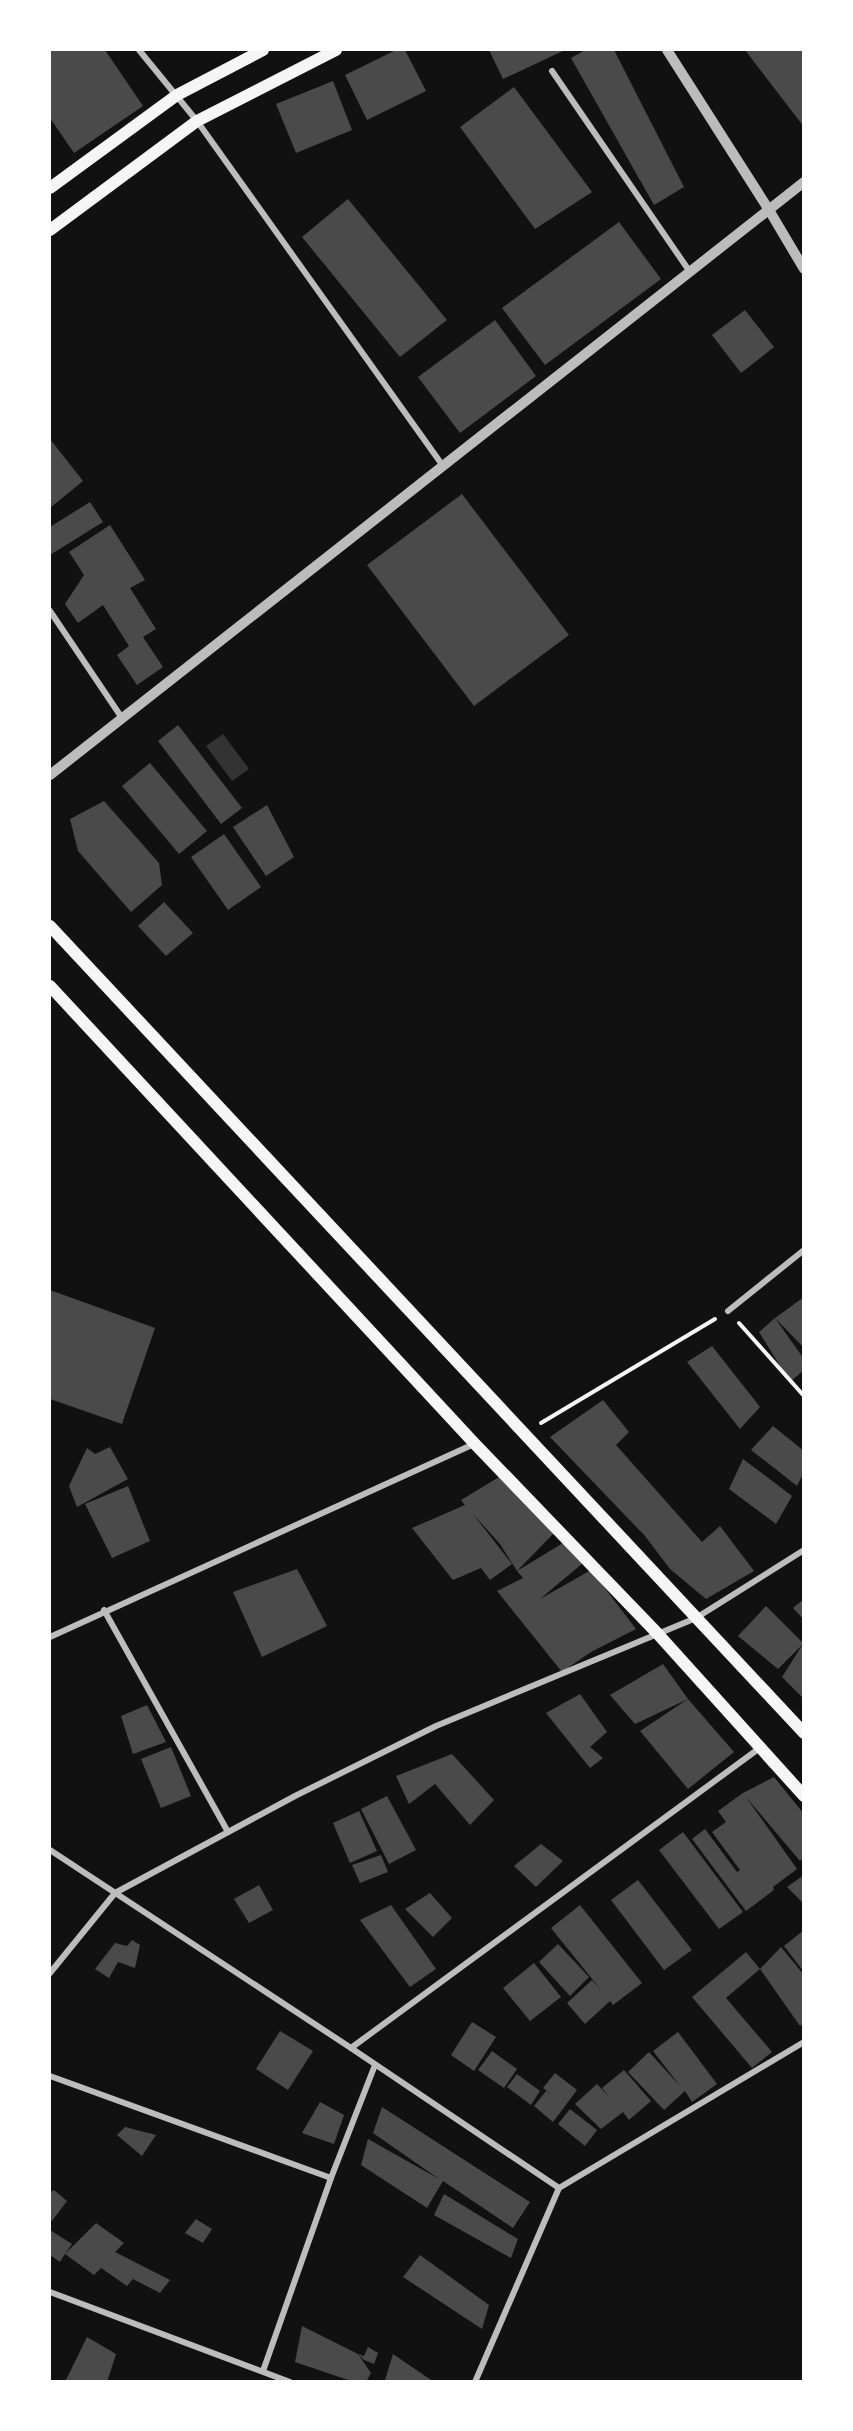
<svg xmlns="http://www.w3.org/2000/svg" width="853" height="2431" font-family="Signika,sans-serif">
  <rect width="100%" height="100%" fill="#111"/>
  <!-- water -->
  <polygon fill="#333" points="223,734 249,769 232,781 206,746"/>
  <!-- building -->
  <g fill="#4a4a4a">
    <polygon points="50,50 105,50 143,106 74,153 50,118"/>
    <polygon points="396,50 405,50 426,91 367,120 345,75"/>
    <polygon points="489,50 565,50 503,79"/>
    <polygon points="585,50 614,50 684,187 654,205 571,58"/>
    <polygon points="745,50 804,50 804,127"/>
    <polygon points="333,81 352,130 296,153 276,104"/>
    <polygon points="514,87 592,192 535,229 460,127"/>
    <polygon points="348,199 447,320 400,357 302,237"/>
    <polygon points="619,222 661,279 545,365 502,308"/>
    <polygon points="745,310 774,347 741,373 712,335"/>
    <polygon points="495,320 536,376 460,433 418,377"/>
    <polygon points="50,439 83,481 50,508"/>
    <polygon points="462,494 569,635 474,706 367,565"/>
    <polygon points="90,502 103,522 50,555 50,527"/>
    <polygon points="110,525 145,580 130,588 156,629 143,637 163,667 137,685 117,655 129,646 103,605 78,623 65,604 84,575 69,552"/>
    <polygon points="178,725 242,808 221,824 158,741"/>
    <polygon points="150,763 207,831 179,854 122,786"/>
    <polygon points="104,801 159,863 162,885 131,912 78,851 70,819"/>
    <polygon points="267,805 294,857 266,876 233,827"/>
    <polygon points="224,834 261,887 228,910 191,857"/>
    <polygon points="164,902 193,933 166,956 138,926"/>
    <polygon points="50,1290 155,1328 122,1424 50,1399"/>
    <polygon points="804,1297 804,1348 775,1318"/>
    <polygon points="775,1318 804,1359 804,1370 790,1382 759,1332"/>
    <polygon points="712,1346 760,1407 740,1429 687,1362"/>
    <polygon points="603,1400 629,1432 616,1445 702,1542 720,1526 754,1571 706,1599 670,1569 645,1536 550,1437"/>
    <polygon points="773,1426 804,1451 804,1472 797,1486 751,1450"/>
    <polygon points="110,1447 128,1479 77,1507 69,1486 87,1448 95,1454"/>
    <polygon points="743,1459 792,1496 776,1524 729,1489"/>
    <polygon points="499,1477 554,1533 517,1571 500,1544 473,1514 512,1564 490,1580 481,1568 453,1580 412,1528 465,1505 461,1500"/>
    <polygon points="128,1486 150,1541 112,1558 85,1504"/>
    <polygon points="563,1543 583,1563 540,1599 591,1570 636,1629 591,1652 562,1672 497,1591 523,1578 517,1571"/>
    <polygon points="297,1569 327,1626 262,1657 233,1592"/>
    <polygon points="804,1599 804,1620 793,1608"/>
    <polygon points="766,1606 804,1644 804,1699 782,1677 803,1644 778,1669 738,1636"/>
    <polygon points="663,1664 688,1699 635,1724 610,1695"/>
    <polygon points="580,1694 607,1732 590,1747 603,1758 590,1768 546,1713"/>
    <polygon points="688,1699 734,1752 688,1789 640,1731"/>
    <polygon points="147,1705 166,1742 133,1754 121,1716"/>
    <polygon points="171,1747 191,1796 161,1808 141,1759"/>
    <polygon points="452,1754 494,1800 470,1825 435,1784 409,1804 396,1776"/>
    <polygon points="774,1777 804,1814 804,1858 800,1861 746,1797 797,1869 773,1887 774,1890 746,1911 692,1839 705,1829 737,1872 740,1870 712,1832 726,1822 718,1811 743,1793"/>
    <polygon points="387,1796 416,1850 389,1864 361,1809"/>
    <polygon points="359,1811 377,1851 350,1863 333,1823"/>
    <polygon points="683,1832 743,1912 719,1929 659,1850"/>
    <polygon points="541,1844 563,1861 536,1887 514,1866"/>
    <polygon points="381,1855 388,1872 360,1883 352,1865"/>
    <polygon points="804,1875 804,1904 787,1887"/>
    <polygon points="638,1880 692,1950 664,1970 611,1900"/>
    <polygon points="259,1885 273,1910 249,1923 234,1899"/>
    <polygon points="430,1893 452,1918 433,1937 405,1909"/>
    <polygon points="391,1905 436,1969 410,1987 360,1920"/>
    <polygon points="580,1905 642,1983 613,2005 610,2001 585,2024 567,2003 592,1980 601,1990 551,1928"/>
    <polygon points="804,1930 804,1972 784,1946"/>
    <polygon points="132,1940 140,1945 135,1968 118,1962 109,1978 95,1969 115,1943 127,1946"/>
    <polygon points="558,1944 589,1977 570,1996 539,1962"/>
    <polygon points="781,1947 804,1975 804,2023 800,2026 760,1969"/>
    <polygon points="746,1952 760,1969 726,1998 772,2052 752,2068 692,1997"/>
    <polygon points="534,1963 561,1997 530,2021 503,1988"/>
    <polygon points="472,2022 496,2037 474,2071 451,2055"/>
    <polygon points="280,2031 313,2051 288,2090 256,2069"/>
    <polygon points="678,2032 717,2084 692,2102 685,2091 664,2110 628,2072 649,2052 680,2086 653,2051"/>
    <polygon points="492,2051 517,2069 504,2088 478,2070"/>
    <polygon points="624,2070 651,2101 629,2120 623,2112 601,2129 575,2104 597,2084 609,2097 602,2088"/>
    <polygon points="555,2073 577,2090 553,2122 534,2106 546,2091 552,2095 543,2088"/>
    <polygon points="517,2074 540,2091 531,2105 507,2087"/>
    <polygon points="320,2102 344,2115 334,2144 302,2133"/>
    <polygon points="382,2107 530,2202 513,2228 443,2181 427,2208 361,2165 368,2139 439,2179 373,2133"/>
    <polygon points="570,2109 597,2130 585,2146 558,2124"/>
    <polygon points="125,2127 156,2135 142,2156 117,2135"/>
    <polygon points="54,2190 67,2201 52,2221 50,2219 50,2192"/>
    <polygon points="444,2194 518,2239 511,2258 434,2215"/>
    <polygon points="196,2219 212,2229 203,2243 185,2233"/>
    <polygon points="96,2223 124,2243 115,2252 170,2280 160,2293 133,2279 127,2286 101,2268 94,2275 65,2254 60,2262 50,2255 50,2230 72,2244 65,2254"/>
    <polygon points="420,2255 489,2305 482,2329 403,2277"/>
    <polygon points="302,2326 358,2354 371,2373 366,2382 354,2382 295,2362"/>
    <polygon points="87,2337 116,2354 107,2382 65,2382"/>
    <polygon points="368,2347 378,2353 374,2364 364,2360 358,2354 364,2356"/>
    <polygon points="393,2354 434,2382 388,2382 385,2380"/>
  </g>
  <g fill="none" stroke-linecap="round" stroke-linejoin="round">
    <!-- path -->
    <g stroke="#f5f5f5" stroke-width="4">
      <polyline points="739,1323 804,1396"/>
      <polyline points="541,1423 715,1319"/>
    </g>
    <!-- minor -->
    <g stroke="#bcbcbc" stroke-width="6">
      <polyline points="139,50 197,121 443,466"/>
      <polyline points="552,71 690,272"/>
      <polyline points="50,611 122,718"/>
      <polyline points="728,1311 804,1250"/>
      <polyline points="104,1610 228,1832"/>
      <polyline points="50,1637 474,1444"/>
      <polyline points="50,1850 351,2048 559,2188"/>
      <polyline points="50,1973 115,1893 295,1796 436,1726 696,1618 804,1550"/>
      <polyline points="351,2048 761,1747"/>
      <polyline points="50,2076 331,2178"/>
      <polyline points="50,2292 290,2382"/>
      <polyline points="263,2371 331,2178 375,2065"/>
      <polyline points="475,2382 559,2188 804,2042"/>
    </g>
    <!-- tertiary -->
    <g stroke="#bcbcbc" stroke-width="10">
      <polyline points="667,50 769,210 804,269"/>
      <polyline points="50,775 804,182"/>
    </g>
    <!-- secondary -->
    <g stroke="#f5f5f5" stroke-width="12">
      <polyline points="50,188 177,95 263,50"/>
      <polyline points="50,230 197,121 336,50"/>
      <polyline points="50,926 804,1733"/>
      <polyline points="50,986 475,1444 657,1633 804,1796"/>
    </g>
  </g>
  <!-- border -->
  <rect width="853" height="2431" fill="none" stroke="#ffffff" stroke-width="102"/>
</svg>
